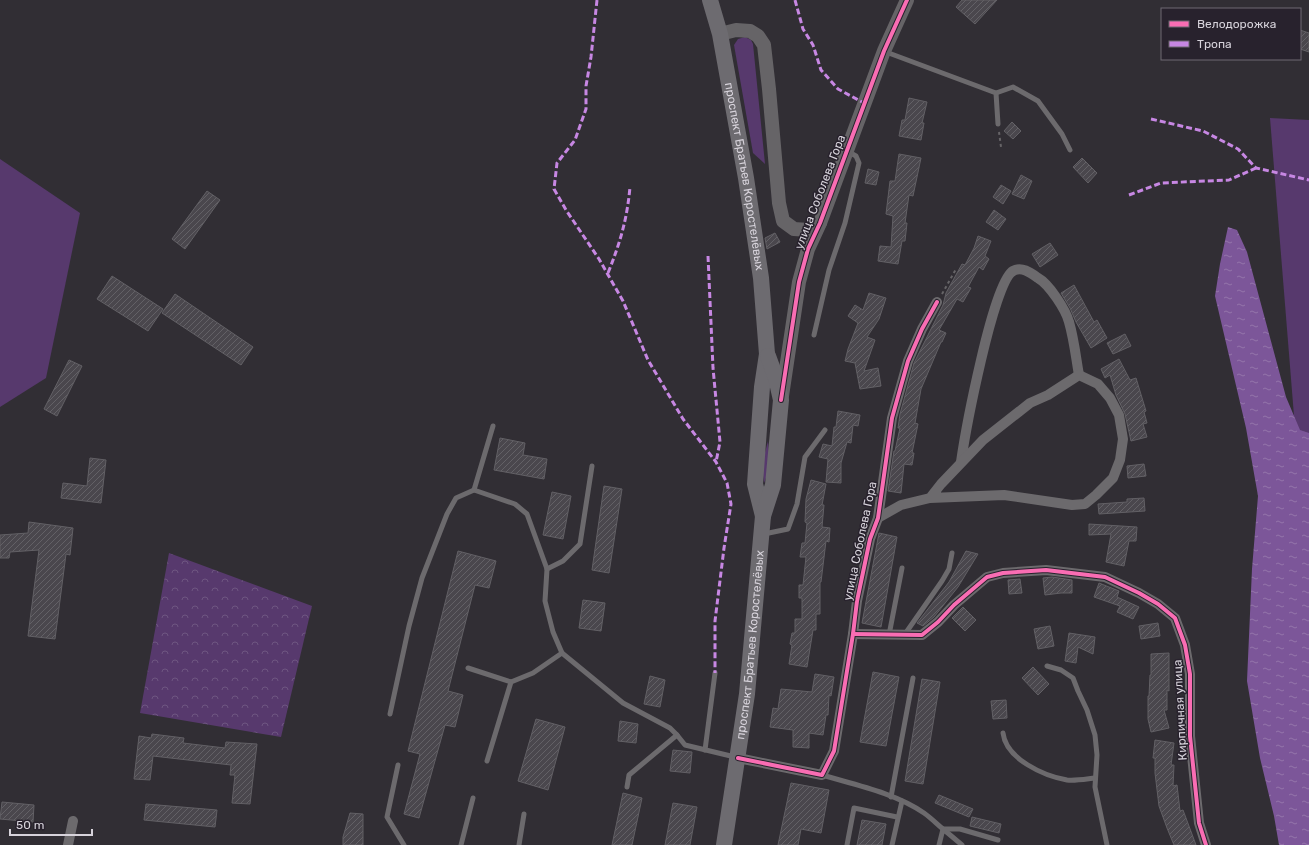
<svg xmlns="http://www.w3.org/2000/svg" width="1309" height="845" font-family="Rubik,sans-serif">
  <defs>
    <pattern id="park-crowns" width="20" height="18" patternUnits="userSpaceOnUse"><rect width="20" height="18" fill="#57396d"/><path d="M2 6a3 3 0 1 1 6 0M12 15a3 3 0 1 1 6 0" fill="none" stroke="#6e5581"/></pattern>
    <pattern id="water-ripples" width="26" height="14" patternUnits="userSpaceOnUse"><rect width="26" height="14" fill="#7c5699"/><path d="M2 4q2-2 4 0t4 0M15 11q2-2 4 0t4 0" fill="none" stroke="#9475ab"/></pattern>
    <pattern id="building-hatch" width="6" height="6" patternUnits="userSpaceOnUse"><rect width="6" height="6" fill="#4a474d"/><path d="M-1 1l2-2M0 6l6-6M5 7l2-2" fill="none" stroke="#636166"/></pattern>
  </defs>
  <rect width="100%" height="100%" fill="#312e34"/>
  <!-- grass -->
  <g fill="#57396d">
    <polygon points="745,37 751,40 753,44 765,164 753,153 734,45 738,39"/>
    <polygon points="1270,118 1309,120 1309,602"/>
    <polygon points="0,159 80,213 46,378 0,407"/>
    <polygon points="768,441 770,467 764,483 762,464"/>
  </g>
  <!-- park -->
  <polygon fill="url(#park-crowns)" points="169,553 312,606 281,737 140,713"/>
  <!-- water -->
  <polygon fill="url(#water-ripples)" points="1228,227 1237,230 1247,252 1286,397 1300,430 1309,433 1309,845 1279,845 1274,816 1260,758 1247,681 1252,569 1258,496 1246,428 1215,296 1220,264"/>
  <!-- building -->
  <g fill="url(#building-hatch)" stroke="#626065">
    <polygon points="962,0 997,0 975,24 956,7"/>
    <polygon points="1300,30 1309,33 1309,52 1300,49"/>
    <polygon points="909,98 927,102 922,123 924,123 921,140 899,136 902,120 905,120"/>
    <polygon points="1012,122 1021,131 1013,139 1004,131"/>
    <polygon points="899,154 921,158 913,196 909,195 905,223 907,223 905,241 902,241 898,264 878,261 880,246 891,247 893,216 886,214 890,181 895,181"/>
    <polygon points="1082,158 1097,173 1088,183 1073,167"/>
    <polygon points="868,169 879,172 876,185 865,183"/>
    <polygon points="1021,175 1032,181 1024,199 1012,194"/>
    <polygon points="1001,185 1011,191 1003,204 993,197"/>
    <polygon points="207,191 220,200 185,249 172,239"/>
    <polygon points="994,210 1006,219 998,230 986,222"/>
    <polygon points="775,233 780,242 767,249 765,238"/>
    <polygon points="978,236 991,241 985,256 989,259 983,270 979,267 968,287 971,288 963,302 957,299 939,330 946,333 942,342 941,342 921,389 915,423 918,424 912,453 914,453 912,465 904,464 901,493 888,491 894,451 895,451 900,428 898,428 900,414 914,363 943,305 946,293 962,264 965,265 974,248"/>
    <polygon points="1050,243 1058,255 1040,267 1032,254"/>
    <polygon points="112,276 163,309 148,331 97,299"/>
    <polygon points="1074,285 1094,322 1097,320 1107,338 1091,348 1076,322 1070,308 1061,293"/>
    <polygon points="869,293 886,298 879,319 867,337 875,340 864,371 878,368 881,386 860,389 855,363 845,361 848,349 858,323 848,316 855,305 863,310"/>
    <polygon points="175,294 253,347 241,365 162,313"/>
    <polygon points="1125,334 1131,346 1113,354 1107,343"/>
    <polygon points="1119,359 1130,380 1136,378 1146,411 1144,412 1147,423 1143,424 1147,437 1131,441 1125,414 1116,395 1110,375 1105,378 1101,369"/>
    <polygon points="69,360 82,366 57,416 44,409"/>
    <polygon points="838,411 860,415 858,426 853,425 851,443 847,442 841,463 841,483 826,482 828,459 819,457 823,444 832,446 834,427 836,427"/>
    <polygon points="500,438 525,443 523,455 547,459 544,479 494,470"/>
    <polygon points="90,458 106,460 101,503 61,498 63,483 87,486"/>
    <polygon points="1144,464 1146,476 1128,478 1127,466"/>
    <polygon points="811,480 826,484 822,505 824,505 822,527 830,528 829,542 826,541 821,582 820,582 820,614 816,614 816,630 813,630 807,667 789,664 792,645 790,644 792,633 795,633 795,619 802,619 802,598 799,598 799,585 803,585 806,557 800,557 802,543 805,543 807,523 805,522 806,499"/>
    <polygon points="604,486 622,489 609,573 592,570"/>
    <polygon points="552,492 571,496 563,539 543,535"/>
    <polygon points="1144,498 1145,511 1099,514 1098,504 1127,502 1127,499"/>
    <polygon points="29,522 73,528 70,555 66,554 55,639 28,636 39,550 10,552 9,558 0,558 0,535 28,533"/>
    <polygon points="1089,524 1137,527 1136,541 1129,541 1124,566 1106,562 1111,534 1089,535"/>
    <polygon points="879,533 897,537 881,627 862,623"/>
    <polygon points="458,551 496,561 489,588 475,585 448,691 463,695 455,727 445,725 419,818 404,814 420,754 408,751"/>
    <polygon points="966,551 978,554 958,587 934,617 923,626 917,623 949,582"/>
    <polygon points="1052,577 1072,580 1072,593 1061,593 1045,595 1043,578"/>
    <polygon points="1020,579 1022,593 1009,594 1008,580"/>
    <polygon points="1099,583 1119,591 1117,597 1139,607 1133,619 1117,612 1120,606 1094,597"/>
    <polygon points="583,600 605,603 601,631 579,628"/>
    <polygon points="963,607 976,620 965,631 952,618"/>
    <polygon points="1158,623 1160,636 1141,639 1139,626"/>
    <polygon points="1050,626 1054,646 1038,649 1034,629"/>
    <polygon points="1069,633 1095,637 1093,654 1078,647 1076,663 1065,661"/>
    <polygon points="1169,653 1169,691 1167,690 1167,710 1164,710 1169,728 1151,732 1148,719 1148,696 1149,696 1150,675 1151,675 1151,654"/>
    <polygon points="1033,667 1049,684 1038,695 1022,678"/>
    <polygon points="873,672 899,677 886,746 860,742"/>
    <polygon points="815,674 834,677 831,696 829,695 828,715 826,715 823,735 809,733 809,748 793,747 793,730 770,727 773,708 778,709 781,689 812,692"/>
    <polygon points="650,676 665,680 660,707 644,704"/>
    <polygon points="922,679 940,682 923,784 905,781"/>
    <polygon points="1006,700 1007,718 993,719 991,701"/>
    <polygon points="536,719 565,727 548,790 518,781"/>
    <polygon points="620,721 638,724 636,743 618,741"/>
    <polygon points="152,734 184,738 183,743 225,748 226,742 257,744 250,804 232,803 235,775 230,775 231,765 153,756 150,780 134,779 139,736 151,738"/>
    <polygon points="1155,740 1174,743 1171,765 1174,765 1173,786 1177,785 1180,811 1183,810 1196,845 1174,845 1167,828 1159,806 1155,773 1155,758 1153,758"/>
    <polygon points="673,750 692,752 690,773 670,771"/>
    <polygon points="791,783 829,790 821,833 801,829 798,845 778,845"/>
    <polygon points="623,793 642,798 632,845 612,845"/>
    <polygon points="939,795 973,809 969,817 935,803"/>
    <polygon points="2,802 34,805 33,822 0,819"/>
    <polygon points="673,803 697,807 690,845 665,845"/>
    <polygon points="146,804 217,810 215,827 144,820"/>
    <polygon points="350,813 363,814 363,845 343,845 343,837"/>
    <polygon points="972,817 1001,824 999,833 970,826"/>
    <polygon points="862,820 886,824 882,845 857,845"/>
  </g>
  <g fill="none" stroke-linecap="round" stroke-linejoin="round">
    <!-- path -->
    <g stroke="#666467" stroke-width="2" stroke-dasharray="3 3" stroke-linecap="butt">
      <polyline points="999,132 1001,147"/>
      <polyline points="942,294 956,269"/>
    </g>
    <!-- lane -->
    <g stroke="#6c6a6d" stroke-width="5">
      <polyline points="886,52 996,93 998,124"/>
      <polyline points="996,93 1013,87 1038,101 1062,134 1070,150"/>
      <polyline points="814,335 829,270 845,223 859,163 856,156 847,151"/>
      <polyline points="493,426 474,490 515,504 527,514 547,569 545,601 553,632 562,653 623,703 670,728 677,735 685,745 735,757"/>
      <polyline points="764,534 788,529 797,504 805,457 825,430"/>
      <polyline points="547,569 563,561 580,544 592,466"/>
      <polyline points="905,634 942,581 949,569 952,553"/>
      <polyline points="889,635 902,568"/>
      <polyline points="1047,666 1061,670 1073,678 1078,691 1087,710 1095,735 1097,755 1095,787 1107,845"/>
      <polyline points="468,668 511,682"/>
      <polyline points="390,714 409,626 422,578 447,514 456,498 474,490"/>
      <path d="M 1003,733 C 1006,759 1044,776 1067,780 C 1075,781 1086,779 1095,778"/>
      <polyline points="705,750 715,673"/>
      <polyline points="487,761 511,682 533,673 562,653"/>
      <polyline points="398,765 387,817 404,845"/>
      <path d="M 822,775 C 856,785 895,793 924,813 C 931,818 937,824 943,829 L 960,829 L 998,840"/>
      <polyline points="627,787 629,775 677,735"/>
      <polyline points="891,797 913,678"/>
      <polyline points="461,845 473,798"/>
      <polyline points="519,845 524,814"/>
      <polyline points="847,845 854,808 897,817"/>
      <polyline points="892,845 902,801"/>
      <polyline points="939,845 943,829 962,845"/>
    </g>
    <!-- street -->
    <g stroke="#6c6a6d" stroke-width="10">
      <path d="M 961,462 C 965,434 993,282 1013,271 C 1022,266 1031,273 1038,278 C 1049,284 1066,310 1069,322 C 1074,339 1076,358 1079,375"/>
      <polyline points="878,518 901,505 930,498 1004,495 1072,505 1085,504 1096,495 1113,478 1120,460 1123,439 1119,415 1110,398 1098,384 1079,375 1048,395 1030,403 983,440 941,484 930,498"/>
      <polyline points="853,634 922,635 938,622 954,605 987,577 1003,573 1046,570 1105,577 1139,593 1158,604 1175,618 1185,645 1190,674 1190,736 1199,823 1206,845"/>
      <polyline points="738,758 822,775 834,751 853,634 857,601 870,539 878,518 892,418 908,361 922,329 937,302"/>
      <polyline points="68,845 73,821"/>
    </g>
    <!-- secondary -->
    <g stroke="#666467" stroke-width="14">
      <polyline points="720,34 736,30 750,31 758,36 764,45 769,89 779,203 783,221 794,229 808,230 820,223"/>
      <polyline points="782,396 799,282 808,249 820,223 884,51 907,0"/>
    </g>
    <!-- primary -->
    <g stroke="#6d6b70" stroke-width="16">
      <path id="s1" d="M 710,0 L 720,34 L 746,178 L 761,278 L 767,354 L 762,387 L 755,484 L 763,516"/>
      <path id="s2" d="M 724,845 L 747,694 L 763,516 L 773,485 L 781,400 L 776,378 L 768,356"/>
    </g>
    <!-- quiet -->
    <g stroke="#c787e3" stroke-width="3" stroke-dasharray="6 3" stroke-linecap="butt">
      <polyline points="597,0 591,57 586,86 586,109 575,140 557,163 554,189 566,210 599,259 623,301 648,360 683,419 716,462 727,483 731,504 724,548 715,621 715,673"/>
      <polyline points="795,0 803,29 813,45 821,70 838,89 864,103"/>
      <polyline points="1151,119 1203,131 1238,149 1256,168 1309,180"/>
      <polyline points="1129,195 1161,183 1229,180 1256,168"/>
      <polyline points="708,256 713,368 720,442 716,462"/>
      <path d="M 608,273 C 620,243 627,220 630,187"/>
    </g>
    <!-- cycleway casing -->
    <g stroke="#28222d" stroke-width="6">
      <g id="cycleway">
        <polyline points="781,400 799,282 808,249 820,223 884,51 907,0"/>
        <polyline points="853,634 922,635 938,622 954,605 987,577 1003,573 1046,570 1105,577 1139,593 1158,604 1175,618 1185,645 1190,674 1190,736 1199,823 1206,845"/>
        <polyline points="738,758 822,775 834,751 853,634 857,601 870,539 878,518 892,418 908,361 922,329 937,302"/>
      </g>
    </g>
    <!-- cycleway -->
    <use href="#cycleway" stroke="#f96db3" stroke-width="4"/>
  </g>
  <g text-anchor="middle" stroke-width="3" stroke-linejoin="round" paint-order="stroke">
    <!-- street labels -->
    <g font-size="12" fill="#d7d3db" stroke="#28222d">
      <text dy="4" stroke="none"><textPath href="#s1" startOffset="180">проспект Братьев Коростелёвых</textPath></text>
      <text transform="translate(820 192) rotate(-69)" y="4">улица Соболева Гора</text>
      <text transform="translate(860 541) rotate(-78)" y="4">улица Соболева Гора</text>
      <text dy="4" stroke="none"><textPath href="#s2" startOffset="202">проспект Братьев Коростелёвых</textPath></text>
      <text transform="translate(1180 710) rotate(-93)" y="4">Кирпичная улица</text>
    </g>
  </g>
  <!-- legend -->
  <rect x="1161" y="8" width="140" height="52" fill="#28222d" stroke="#6e6973"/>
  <rect x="1169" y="21" width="20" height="6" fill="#f96db3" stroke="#6e6973"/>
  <text x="1197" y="28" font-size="12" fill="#d7d3db">Велодорожка</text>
  <rect x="1169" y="41" width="20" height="6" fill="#c787e3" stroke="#6e6973"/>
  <text x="1197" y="48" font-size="12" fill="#d7d3db">Тропа</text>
  <!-- scale -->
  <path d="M10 829v6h82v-6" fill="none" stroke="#d7d3db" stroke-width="2"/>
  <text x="16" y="829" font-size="12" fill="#d7d3db" stroke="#28222d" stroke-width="3" paint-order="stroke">50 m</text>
</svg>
